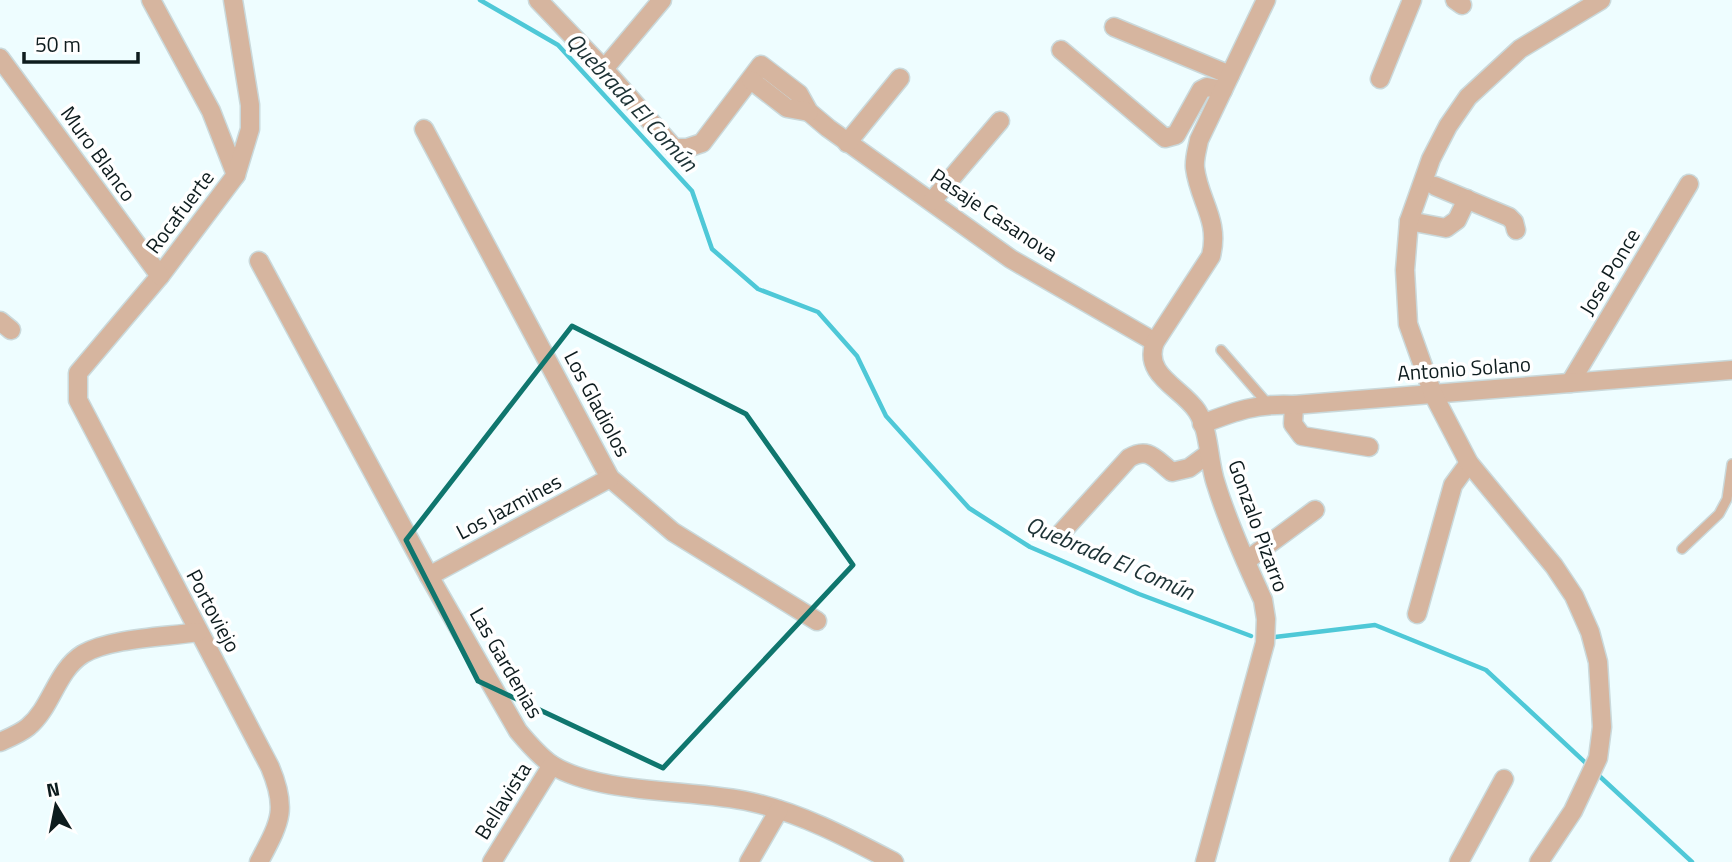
<svg xmlns="http://www.w3.org/2000/svg" width="1732" height="862" font-family="'Titillium Web',sans-serif">
  <rect width="100%" height="100%" fill="#eefdff"/>
  <g fill="none" stroke-linecap="round" stroke-linejoin="round">
    <!-- stream -->
    <g stroke="#4ec8d7" stroke-width="4.5">
      <polyline points="480,0 558,45 692,191 712,249 758,289 818,312 857,356 886,416 969,508 1030,547 1139,594 1251,636"/>
      <polyline points="1275,637 1375,625 1486,670 1589,766"/>
      <polyline points="1595,772 1692,862"/>
    </g>
    <!-- service casing -->
    <g stroke="#cad9db" stroke-width="12">
      <g id="service">
        <polyline points="1221,350 1267,403"/>
        <polyline points="1682,549 1719,514 1727,499 1732,464"/>
      </g>
    </g>
    <!-- minor casing -->
    <g stroke="#cad9db" stroke-width="21">
      <g id="minor">
        <polyline points="151,0 211,111 236,175"/>
        <path d="M 233,0 L 250,105 L 250,129 L 236,175 L 160,276 L 78,373 L 78,400 L 270,767 C 288,810 280,822 259,862"/>
        <polyline points="538,0 604,69 674,148 687,148 702,143 761,65 799,94 809,112 828,128 1011,259 1155,342"/>
        <polyline points="1455,0 1462,5"/>
        <polyline points="1114,27 1230,75"/>
        <polyline points="1061,50 1165,138 1176,135 1201,90 1207,87 1223,90"/>
        <polyline points="0,58 160,276"/>
        <polyline points="604,69 662,0"/>
        <polyline points="1380,79 1412,0"/>
        <polyline points="751,80 787,108 809,112"/>
        <polyline points="424,129 610,478 673,532 817,621"/>
        <polyline points="847,143 900,78"/>
        <polyline points="1435,186 1509,217 1514,222 1516,230"/>
        <polyline points="932,201 1000,121"/>
        <polyline points="1409,221 1446,228 1457,220 1467,199"/>
        <path d="M 259,261 L 429,576 L 518,731 C 528,743 539,756 552,765 C 601,795 694,789 751,802 C 801,813 848,838 894,862"/>
        <polyline points="0,321 11,330"/>
        <polyline points="1570,383 1689,184"/>
        <polyline points="1294,405 1293,424 1302,436 1369,447"/>
        <path d="M 1202,424 C 1236,411 1257,403 1294,405 L 1732,370"/>
        <path d="M 1061,533 L 1129,458 C 1149,446 1156,460 1172,472 L 1189,468 L 1208,454"/>
        <polyline points="1246,561 1315,510"/>
        <polyline points="429,576 610,478"/>
        <polyline points="1417,614 1453,485 1469,463"/>
        <path d="M 0,742 C 9,738 21,733 28,727 C 52,707 56,671 83,654 C 110,638 166,637 198,632"/>
        <polyline points="492,862 552,765"/>
        <polyline points="749,862 779,810"/>
        <path d="M 1205,862 L 1265,643 L 1266,619 L 1263,600 C 1246,563 1228,523 1216,484 C 1208,461 1210,431 1197,411 C 1182,388 1142,375 1155,342 L 1211,256 C 1220,220 1199,201 1195,168 C 1194,159 1197,150 1199,140 L 1266,0"/>
        <polyline points="1459,862 1504,779"/>
        <polyline points="1539,862 1573,811 1598,758 1602,727 1598,662 1590,632 1574,596 1554,566 1469,463 1433,394 1408,324 1405,270 1409,221 1431,159 1448,126 1468,97 1520,49 1601,0"/>
      </g>
    </g>
    <!-- service -->
    <use href="#service" stroke="#d6b59f" stroke-width="9"/>
    <!-- minor -->
    <use href="#minor" stroke="#d6b59f" stroke-width="18"/>
  </g>
  <!-- marked area -->
  <path fill="none" stroke="#0f766e" stroke-width="5" stroke-linejoin="round" d="M 572,326 L 746,414 L 853,565 L 663,768 L 478,681 L 406,540 Z"/>
  <g text-anchor="middle" stroke-width="7" stroke-linejoin="round" paint-order="stroke">
    <!-- street labels -->
    <g font-size="21" fill="#0e1c1e" stroke="#fff">
      <text transform="translate(98 154) rotate(54)" y="7">Muro Blanco</text>
      <text transform="translate(180 212) rotate(-53)" y="7">Rocafuerte</text>
      <text transform="translate(994 215) rotate(34)" y="7">Pasaje Casanova</text>
      <text transform="translate(1610 272) rotate(-59)" y="7">Jose Ponce</text>
      <text transform="translate(1464 369) rotate(-4)" y="7">Antonio Solano</text>
      <text transform="translate(597 404) rotate(62)" y="7">Los Gladiolos</text>
      <text transform="translate(509 507) rotate(-28)" y="7">Los Jazmines</text>
      <text transform="translate(1258 526) rotate(70)" y="7">Gonzalo Pizarro</text>
      <text transform="translate(213 611) rotate(62)" y="7">Portoviejo</text>
      <text transform="translate(506 663) rotate(60)" y="7">Las Gardenias</text>
      <text transform="translate(503 801) rotate(-58)" y="7">Bellavista</text>
    </g>
    <!-- water labels -->
    <g font-size="23" font-style="italic" fill="#1c3134" stroke="#fff">
      <text transform="translate(632 102) rotate(47)" y="8">Quebrada El Común</text>
      <text transform="translate(1110 558) rotate(23)" y="8">Quebrada El Común</text>
    </g>
  </g>
  <!-- north arrow -->
  <g transform="translate(56 806) rotate(350)" stroke="#ffffff" stroke-width="5" paint-order="stroke">
  <path d="M0-5L12 26L0 18L-12 26Z" fill="#0e1c1e"/>
  <text y="-10" font-size="19" font-weight="bold" text-anchor="middle" fill="#0e1c1e">N</text>
  </g>
  <!-- scale -->
  <path d="M24 52v10h114v-10" fill="none" stroke="#0e1c1e" stroke-width="3.5"/>
  <text x="35" y="52" font-size="21" fill="#0e1c1e" stroke="#ffffff" stroke-width="5" paint-order="stroke">50 m</text>
</svg>
